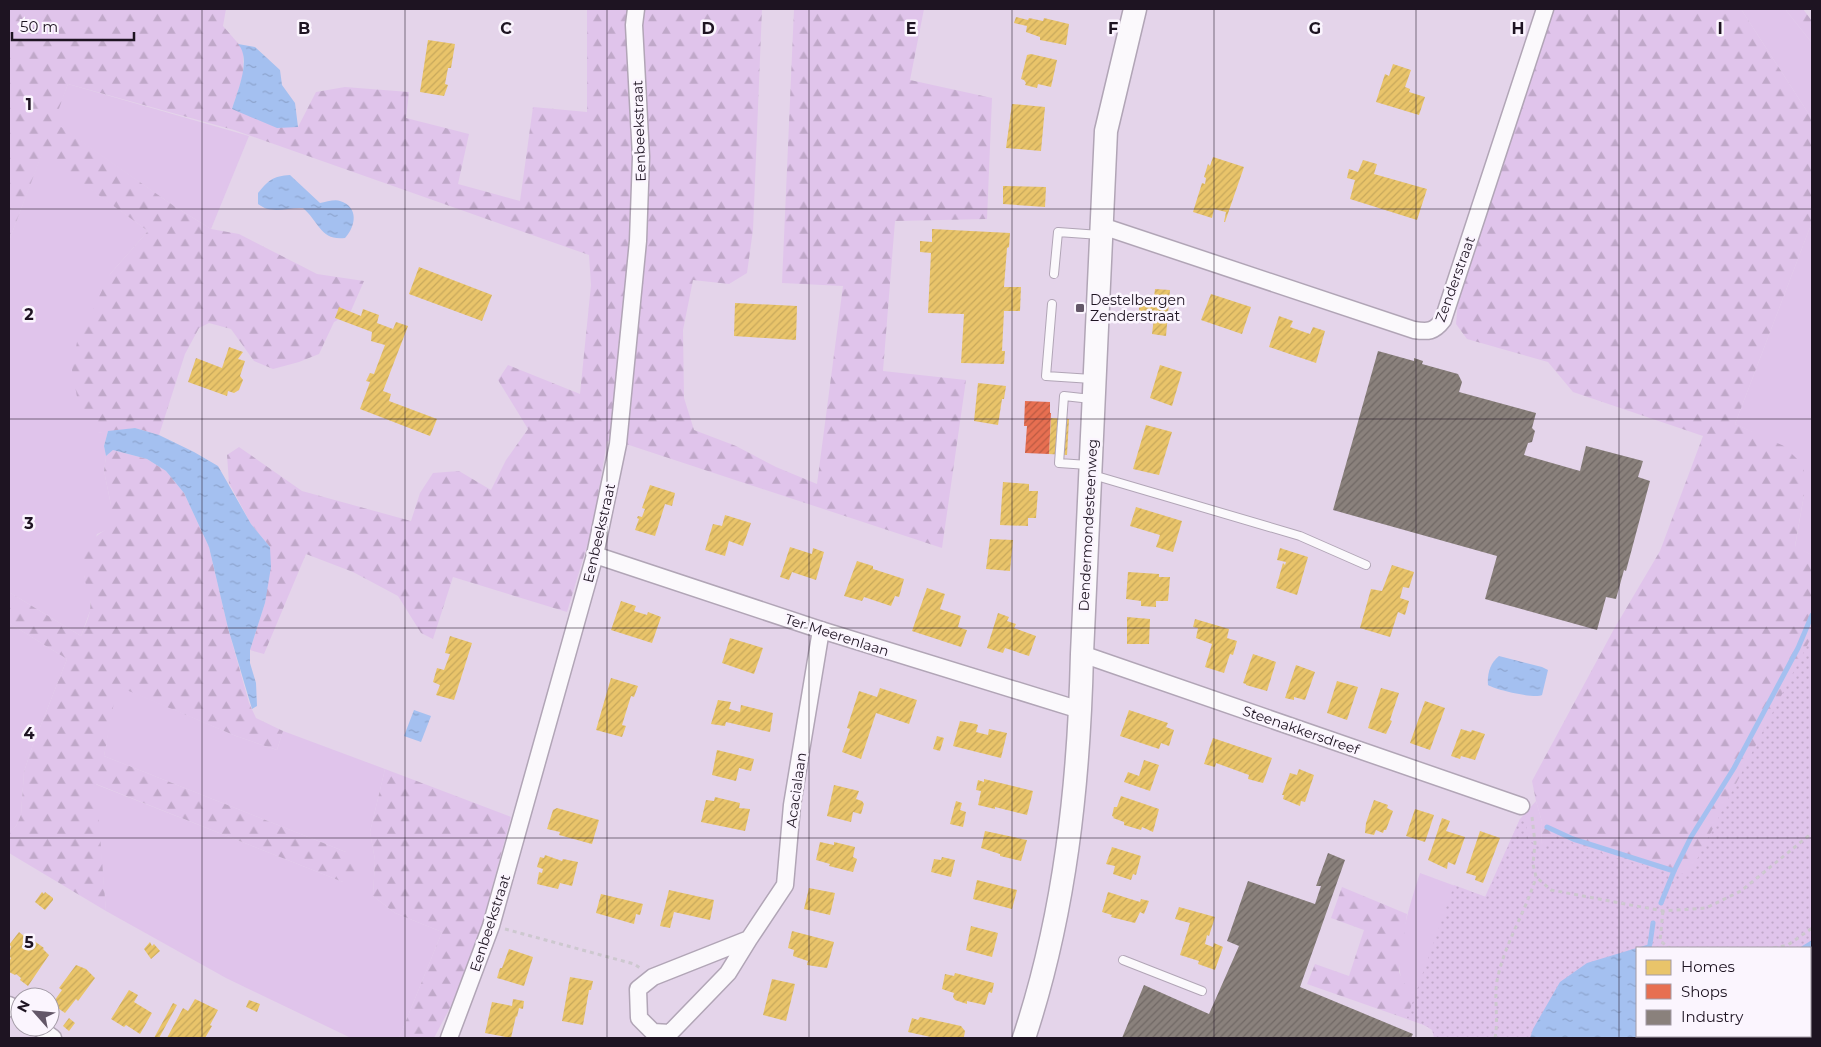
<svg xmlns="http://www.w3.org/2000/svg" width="1821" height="1047" font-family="Montserrat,sans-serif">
  <defs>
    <pattern id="forest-firs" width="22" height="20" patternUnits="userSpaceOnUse" patternTransform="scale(1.25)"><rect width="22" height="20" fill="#e0c4eb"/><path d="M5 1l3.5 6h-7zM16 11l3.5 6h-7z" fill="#c0a8c9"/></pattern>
    <pattern id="park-dots" width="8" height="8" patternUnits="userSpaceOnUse" patternTransform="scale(1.25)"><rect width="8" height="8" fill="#e0c4eb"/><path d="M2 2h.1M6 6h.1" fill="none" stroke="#c0a8c9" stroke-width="1.8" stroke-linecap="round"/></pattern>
    <pattern id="water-ripples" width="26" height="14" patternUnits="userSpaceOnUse" patternTransform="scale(1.25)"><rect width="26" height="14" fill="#a4c0f0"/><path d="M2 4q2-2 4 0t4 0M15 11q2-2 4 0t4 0" fill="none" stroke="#8da4ce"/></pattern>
    <pattern id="homes-hatch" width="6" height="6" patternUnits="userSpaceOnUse" patternTransform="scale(1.25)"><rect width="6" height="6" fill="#e9c46a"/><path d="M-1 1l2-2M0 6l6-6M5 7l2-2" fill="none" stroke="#c7a85c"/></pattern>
    <pattern id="shops-hatch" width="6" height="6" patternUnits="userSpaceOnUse" patternTransform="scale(1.25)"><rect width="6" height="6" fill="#e76f51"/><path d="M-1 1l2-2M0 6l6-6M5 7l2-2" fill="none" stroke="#bb5a43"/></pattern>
    <pattern id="industry-hatch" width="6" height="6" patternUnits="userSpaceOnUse" patternTransform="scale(1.25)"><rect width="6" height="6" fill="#8a817c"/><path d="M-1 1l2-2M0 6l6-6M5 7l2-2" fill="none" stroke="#706865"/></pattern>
  </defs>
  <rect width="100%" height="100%" fill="#e4d4ea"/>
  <!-- grass -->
  <g fill="#e0c4eb">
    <polygon points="1741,9 1785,9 1812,43 1812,119"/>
    <polygon points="68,84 249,136 211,229 174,206 53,122"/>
    <polygon points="42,153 148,231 110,274 98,433 108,431 104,446 106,456 104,471 111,505 111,528 97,534 84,576 90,593 90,611 81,636 9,592 9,241"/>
    <polygon points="1812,222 1812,555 1795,547 1804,495 1752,432 1735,424"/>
    <polygon points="9,623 67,659 31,750 24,772 21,815 16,826 9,832"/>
    <polygon points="116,685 236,736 277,750 283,731 385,769 370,832 375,860 373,896 395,913 442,932 399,1038 351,1038 226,978 106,911 95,784 343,882 346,852 104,756"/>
    <path d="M 1536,801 L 1542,822 L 1541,846 L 1432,1007 C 1423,1000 1408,991 1403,982 C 1391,961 1413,895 1420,873 L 1485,897 L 1520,819 Z"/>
  </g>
  <!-- forest -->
  <g fill="url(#forest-firs)">
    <polygon points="9,9 226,9 223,26 243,49 243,75 232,109 298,127 316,92 345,87 409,92 406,118 469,134 458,184 520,201 533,107 587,112 587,9 762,9 753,230 747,273 729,284 693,280 683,330 684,398 694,430 736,446 776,467 817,484 843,286 782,283 794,9 924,9 910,80 992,98 987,219 895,221 883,371 966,380 942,548 629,445 607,441 593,526 567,612 453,577 433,639 421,633 398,596 353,572 306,554 264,654 250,650 265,603 270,547 251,524 229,483 227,455 239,447 302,491 411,521 420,493 433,473 459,471 491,490 506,460 528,429 498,380 508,365 580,394 591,285 589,255 234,130 68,84 54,122 174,206 211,229 239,234 317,274 364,281 350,313 334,322 319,354 299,362 273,369 254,361 231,329 209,323 199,328 185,354 159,435 135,428 98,433 80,413 72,370 77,342 110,274 148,231 42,154 9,241"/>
    <polygon points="1554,9 1741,9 1812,119 1812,222 1735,424 1784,446 1804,466 1804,495 1795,546 1812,555 1812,675 1712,894 1541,846 1542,822 1536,801 1532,781 1614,629 1660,551 1703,436 1573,392 1548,362 1467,339 1456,324 1458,301"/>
    <polygon points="1785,9 1803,9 1812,21 1812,43"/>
    <path d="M 113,450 L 147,459 L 166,471 L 184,493 L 209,547 L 228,628 L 249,703 L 256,718 L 283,731 L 277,750 L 236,736 L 117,686 L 104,756 L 346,852 L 356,862 L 356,875 L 343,882 L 96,784 L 106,911 L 9,853 L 9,832 L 16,826 L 21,815 L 24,772 L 31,750 L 67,659 L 9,623 L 9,592 L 81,636 C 84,628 89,618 90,610 C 92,595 85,587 84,575 C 81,551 90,537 111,527 L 111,505 L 104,471 L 106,456 Z"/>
    <polygon points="385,769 511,817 481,928 452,1004 434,1038 399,1038 442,932 395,913 373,896 375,860 370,832"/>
    <polygon points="1342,887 1407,914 1399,972 1404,983 1432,1007 1435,1036 1432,1030 1424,1025 1307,984 1315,964 1349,976 1364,930 1331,918"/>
  </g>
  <!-- park -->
  <path fill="url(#park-dots)" fill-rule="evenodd" d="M 1812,636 L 1812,1038 L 1434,1038 L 1432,1029 L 1424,1025 L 1407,1018 L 1454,885 L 1486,897 L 1520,819 L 1526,823 L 1529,841 L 1541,846 L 1555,835 C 1596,854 1645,867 1689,875 ZM 1637,948 L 1810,948 L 1810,1036 L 1637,1036 Z"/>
  <!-- water -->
  <g fill="url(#water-ripples)">
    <path d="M 238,44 L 255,47 L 280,70 L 282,85 L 295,103 L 298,127 L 277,128 L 232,109 C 237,92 252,59 238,44 Z"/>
    <path d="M 290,175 L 320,203 C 326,202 335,199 340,201 C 359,207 356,226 345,238 C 321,241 319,222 303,208 C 287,207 272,215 258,204 L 258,193 C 269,180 273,176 290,175 Z"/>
    <polygon points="135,428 159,435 194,452 218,466 251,524 270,547 271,567 265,603 250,650 250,663 256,683 257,706 252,709 228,628 209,547 184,493 166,471 147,459 113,450 106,456 104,446 108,431"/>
    <path d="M 1499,656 L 1542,667 L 1548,670 L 1542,695 C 1535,699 1496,690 1488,685 C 1487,674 1490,663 1499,656 Z"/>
    <polygon points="414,710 431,716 421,742 404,736"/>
    <polygon points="1812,940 1812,1038 1530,1038 1533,1029 1560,982 1587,963 1650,944 1653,948 1637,948 1637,1036 1810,1036 1810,948 1799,948"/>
  </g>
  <!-- homes -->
  <g fill="url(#homes-hatch)">
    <polygon points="1016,17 1028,20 1029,18 1043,21 1044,18 1069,24 1066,45 1040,40 1040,37 1026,32 1027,26 1014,23"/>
    <polygon points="428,40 455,44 451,68 448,68 445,84 448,85 444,96 420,92"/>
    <polygon points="1031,54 1057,60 1051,87 1038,84 1037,88 1025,85 1026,83 1024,80 1021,79 1027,55"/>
    <polygon points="1393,64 1411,70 1405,87 1410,89 1409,92 1425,97 1419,115 1376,102 1385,74 1389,76"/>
    <polygon points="1012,104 1045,107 1041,151 1006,148"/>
    <polygon points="1213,157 1244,167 1225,222 1224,222 1226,212 1214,209 1212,218 1193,212 1202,183 1205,184 1206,178 1204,177 1208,164 1210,166"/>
    <polygon points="1363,160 1377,164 1374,174 1427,189 1417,220 1350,199 1355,180 1347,178 1349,169 1358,172"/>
    <polygon points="1003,186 1046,187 1045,207 1003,204"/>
    <polygon points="932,229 1010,233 1009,247 1007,248 1004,287 1021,287 1020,311 1004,311 1002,351 1005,351 1004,364 961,363 964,314 928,313 931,253 920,252 920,241 932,242"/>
    <polygon points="419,267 492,295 482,321 409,294"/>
    <polygon points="1155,289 1170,290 1166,336 1152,334 1154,318 1139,317 1139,297 1154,298"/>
    <polygon points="1211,294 1251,307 1242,334 1201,320"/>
    <polygon points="735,303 797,306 796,340 734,336"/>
    <polygon points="339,307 361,316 363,309 379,315 377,323 393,329 396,322 408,326 383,391 391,394 389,401 437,419 430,436 360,409 370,382 366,381 370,373 374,374 385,345 371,341 372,332 335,318"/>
    <polygon points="1279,316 1293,321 1290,327 1310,334 1313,327 1325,331 1316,363 1269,347"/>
    <polygon points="229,347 243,352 238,359 245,361 240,376 243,380 239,390 234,393 228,391 227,396 188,382 196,358 222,368"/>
    <polygon points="1160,365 1182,372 1172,406 1150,398"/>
    <polygon points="978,383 1006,386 1004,399 1002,399 998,425 974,421"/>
    <polygon points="1051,418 1069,419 1067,455 1049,454"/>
    <polygon points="1146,425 1172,432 1159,475 1133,469"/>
    <polygon points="1003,482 1029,484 1029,491 1038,491 1036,518 1028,518 1028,526 1000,525"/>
    <polygon points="650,485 675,493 672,506 665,504 655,536 635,530 639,519 637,518 638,516 642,517 645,509 642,508"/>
    <polygon points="1136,507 1182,521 1173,552 1156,547 1160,535 1130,526"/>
    <polygon points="725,515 751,523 743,546 729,541 725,556 705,550 713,524 722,526"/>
    <polygon points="990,539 1013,540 1010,571 986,569"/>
    <polygon points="790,547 812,554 813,548 824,552 816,580 792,572 789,580 780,577"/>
    <polygon points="1280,548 1308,557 1297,595 1276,588 1283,563 1285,565 1286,562 1277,560"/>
    <polygon points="857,561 873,566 873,569 904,579 899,597 895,596 891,606 864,597 862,601 844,596"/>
    <polygon points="1392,565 1414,572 1409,588 1403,587 1400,598 1409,601 1405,615 1398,612 1390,637 1360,628 1371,589 1382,591"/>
    <polygon points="1128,572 1159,574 1159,577 1170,577 1168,601 1156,601 1156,607 1141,606 1141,601 1126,599"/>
    <polygon points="927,588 945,594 940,609 961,616 958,627 967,630 961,647 912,631"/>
    <polygon points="621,601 636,606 634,611 647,615 648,612 661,617 652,643 611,630"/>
    <polygon points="998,613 1009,617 1007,621 1016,624 1014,628 1036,636 1029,656 1005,648 1003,653 987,648"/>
    <polygon points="1127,617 1150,619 1149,644 1127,644"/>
    <polygon points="1195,619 1229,629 1227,638 1237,641 1233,655 1230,654 1224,673 1205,667 1212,644 1196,638 1198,628 1193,627"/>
    <polygon points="450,636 472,643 454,700 436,695 440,685 433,682 437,668 444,670 450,654 445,653"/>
    <polygon points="730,638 763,648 754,674 722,663"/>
    <polygon points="1253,654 1276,662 1267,691 1246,685 1246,684 1243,683"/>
    <polygon points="1296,665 1315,672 1305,700 1294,697 1294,700 1285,698"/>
    <polygon points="611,678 638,686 634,697 631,696 622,725 626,726 622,737 596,730"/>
    <polygon points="1337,681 1358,687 1347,720 1327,713"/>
    <polygon points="880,688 917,700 909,724 876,713 861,759 842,752 850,729 847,728 859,691 877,697"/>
    <polygon points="1381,688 1399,693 1390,720 1392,721 1386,734 1368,728"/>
    <polygon points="718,700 731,702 729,709 740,712 741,705 773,713 770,732 726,722 725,726 711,724"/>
    <polygon points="1425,701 1445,708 1430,750 1410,743"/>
    <polygon points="1129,710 1168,723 1166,727 1174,730 1169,746 1161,743 1159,749 1120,736"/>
    <polygon points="960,721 976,724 978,725 976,732 988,735 989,729 1007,733 1001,758 953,746"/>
    <polygon points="1461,729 1471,732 1472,730 1485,734 1475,760 1461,756 1460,759 1451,756"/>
    <polygon points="937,736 944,738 940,751 933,749"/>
    <polygon points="1213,738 1272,758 1263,783 1248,779 1249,775 1216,763 1215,767 1204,764"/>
    <polygon points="717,750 754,759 751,771 739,768 736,781 712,775"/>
    <polygon points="1144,760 1159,765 1150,791 1124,782 1128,772 1139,776"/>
    <polygon points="1299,769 1314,775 1305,802 1301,801 1300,806 1283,799 1284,795 1282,795 1290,773 1297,775"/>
    <polygon points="984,779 1033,791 1027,815 995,807 995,809 978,805 981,791 976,790 978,780 984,782"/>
    <polygon points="834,785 859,791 856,799 862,801 864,804 861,814 853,812 851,822 827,816"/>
    <polygon points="1121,796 1159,809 1153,832 1142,827 1141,830 1124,825 1124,822 1113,818 1114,817 1112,816 1114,807 1117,807"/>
    <polygon points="715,797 740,803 739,808 750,809 745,831 701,822 706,800 714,801"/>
    <polygon points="1374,800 1388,805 1387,808 1393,811 1386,830 1384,830 1383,833 1376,830 1374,835 1365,833 1366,823"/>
    <polygon points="956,801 962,803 960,810 966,812 963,827 950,824"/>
    <polygon points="557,808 599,820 592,844 559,835 560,832 547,829 553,810"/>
    <polygon points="1415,809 1434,815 1425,842 1406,836"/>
    <polygon points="1442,818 1450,821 1446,831 1465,837 1455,865 1448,862 1447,869 1428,860"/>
    <polygon points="985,831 1027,840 1021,861 1000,856 1000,854 981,848"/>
    <polygon points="1480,831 1500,838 1483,883 1475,880 1476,876 1466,873"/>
    <polygon points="820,842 834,845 834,842 855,847 853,857 857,859 853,872 829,866 830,864 816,860"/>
    <polygon points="1112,847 1141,856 1136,875 1133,874 1131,880 1113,874 1115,866 1106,864"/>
    <polygon points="545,855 562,861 563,859 578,862 572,886 560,883 558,889 537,884 539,872 542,873 543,869 537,867 540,857 544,858"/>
    <polygon points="942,857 955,860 951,877 931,872 934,859 941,860"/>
    <polygon points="977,880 1017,890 1012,909 973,899"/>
    <polygon points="809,888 835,893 830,915 804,909"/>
    <polygon points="669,890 714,900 710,920 674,912 670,928 660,926"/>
    <polygon points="42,892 44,894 45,892 53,898 53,900 45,910 35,902"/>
    <polygon points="1108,892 1140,902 1141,899 1149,901 1144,914 1140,912 1135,923 1111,917 1112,915 1102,912"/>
    <polygon points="601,894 643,904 640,915 636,914 634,924 596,913"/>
    <polygon points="1179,907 1215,917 1209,936 1207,935 1205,944 1213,947 1214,943 1223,947 1215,970 1198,964 1199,961 1180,955 1190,923 1175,919"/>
    <polygon points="971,926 998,933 992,957 966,950"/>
    <polygon points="792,931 834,942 827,968 807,965 808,961 793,956 794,950 788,948"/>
    <polygon points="19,932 29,940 30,938 44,948 43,949 49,955 28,986 20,980 21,978 16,974 15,975 9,972 9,962 11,958 9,956 11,946 9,945"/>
    <polygon points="150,942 152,946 154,944 160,951 151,959 144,949"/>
    <polygon points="509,949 533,957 524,986 497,978 500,968 502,968"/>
    <polygon points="76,965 86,969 95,978 78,1001 76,999 65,1013 52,1004 62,990 59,988"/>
    <polygon points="955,973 994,983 992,993 989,992 985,1005 967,1001 967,1004 955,1000 953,997 954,993 942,989 945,974 954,976"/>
    <polygon points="570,977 593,981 591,990 589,990 583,1025 562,1021"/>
    <polygon points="772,979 795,984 786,1021 763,1015"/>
    <polygon points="129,990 138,995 134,1002 152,1013 140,1034 126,1025 124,1027 111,1019"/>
    <polygon points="195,999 218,1010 210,1025 212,1026 205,1038 167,1038 183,1008 188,1011"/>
    <polygon points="513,999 524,1001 523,1009 519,1008 517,1017 516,1016 511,1038 485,1033 492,1002 512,1006"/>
    <polygon points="249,1000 260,1004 257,1012 246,1007"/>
    <polygon points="173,1003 177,1005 159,1038 154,1038"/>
    <polygon points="920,1017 961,1026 965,1031 964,1037 935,1038 908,1032 912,1018 918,1020"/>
    <polygon points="69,1018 75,1023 69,1031 63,1026"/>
  </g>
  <!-- shops -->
  <polygon fill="url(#shops-hatch)" points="1025,401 1050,402 1050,413 1051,413 1049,454 1025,453 1027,426 1024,426"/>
  <!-- industry -->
  <g fill="url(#industry-hatch)">
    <polygon points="1378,351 1414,361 1414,358 1423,361 1422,364 1458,374 1462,382 1459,392 1536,413 1532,428 1535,431 1532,442 1528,443 1524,455 1580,471 1586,446 1643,461 1638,477 1650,481 1626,571 1624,570 1616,599 1606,597 1597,630 1485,599 1497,556 1333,510"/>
    <polygon points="1328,853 1345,860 1300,987 1413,1034 1411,1038 1122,1038 1144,985 1209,1014 1239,946 1227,941 1248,881 1315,904 1321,886 1316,886"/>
  </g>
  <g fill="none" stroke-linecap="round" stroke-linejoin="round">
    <!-- stream -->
    <g stroke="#a4c0f0" stroke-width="5">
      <polyline points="1547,827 1573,839 1674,871"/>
      <polyline points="1661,903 1674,871 1691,837 1734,768 1798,648 1812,615"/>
      <polyline points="1650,944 1653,923"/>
    </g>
    <!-- lane casing -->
    <g stroke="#b1a5b6" stroke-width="10">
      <g id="lane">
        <polyline points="1054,274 1058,232 1100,235"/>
        <polyline points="1052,304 1046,376 1092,379"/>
        <polyline points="1088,465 1059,463 1064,396 1091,399"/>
        <polyline points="1093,475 1300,536 1366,565"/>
        <polyline points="1123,960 1202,991"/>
      </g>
    </g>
    <!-- street casing -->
    <g stroke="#b1a5b6" stroke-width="19">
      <g id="street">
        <path d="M 1102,226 L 1414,330 C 1428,332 1434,332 1443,320 L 1545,9"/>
        <polyline points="595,555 821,630 1080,710"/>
        <polyline points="1082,654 1521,806"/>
        <polyline points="749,939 728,973 670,1033 653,1032 639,1018 638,989 653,977 749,939 785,885 792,805 821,630"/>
        <polyline points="9,1005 20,1013"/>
        <polyline points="38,1027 53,1038"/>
        <polyline points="449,1038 491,926 595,555 618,444 638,241 641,157 634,25 636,9"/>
      </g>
    </g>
    <!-- secondary casing -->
    <g stroke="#b1a5b6" stroke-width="25">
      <path id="secondary" d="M 1024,1038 C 1065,914 1079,785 1082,654 L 1106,131 L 1135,9"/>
    </g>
    <!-- path -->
    <g stroke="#cdc8cf" stroke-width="3" stroke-dasharray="4 4" stroke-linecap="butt">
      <polyline points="1532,817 1535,843 1533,864 1536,877 1551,890 1663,911 1706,908 1741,891 1812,833"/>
      <polyline points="1663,911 1660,941 1670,948"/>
      <polyline points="505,929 634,964 640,968"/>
      <polyline points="1773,948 1788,945 1812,928"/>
      <path d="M 1495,1038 C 1499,1018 1493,996 1498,976 C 1506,941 1526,911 1536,877"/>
    </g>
    <!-- lane -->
    <use href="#lane" stroke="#fbf9fc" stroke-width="8"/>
    <!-- street -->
    <use href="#street" stroke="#fbf9fc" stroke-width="16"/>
    <!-- secondary -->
    <use href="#secondary" stroke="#fbf9fc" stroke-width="22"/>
  </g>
  <!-- grid -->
  <path fill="none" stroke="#1e1422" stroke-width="1" stroke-opacity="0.55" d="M 202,9 L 202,1038M 405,9 L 405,1038M 607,9 L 607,1038M 809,9 L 809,1038M 1012,9 L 1012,1038M 1214,9 L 1214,1038M 1416,9 L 1416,1038M 1619,9 L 1619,1038M 9,209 L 1812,209M 9,419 L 1812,419M 9,628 L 1812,628M 9,838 L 1812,838"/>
  <!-- markers -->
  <rect fill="#635768" stroke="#fbf5fe" stroke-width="2" x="1075" y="303" width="10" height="10" rx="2.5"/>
  <g text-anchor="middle" stroke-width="5" stroke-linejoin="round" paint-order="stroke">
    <!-- street labels -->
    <g font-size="14" fill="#1e1422" stroke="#fbf5fe">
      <text transform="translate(639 131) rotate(-92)" y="5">Eenbeekstraat</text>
      <text transform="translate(1455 279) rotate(-70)" y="5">Zenderstraat</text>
      <text transform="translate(1088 525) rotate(-87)" y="5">Dendermondesteenweg</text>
      <text transform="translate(599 533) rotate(-77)" y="5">Eenbeekstraat</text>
      <text transform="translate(837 635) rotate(18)" y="5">Ter Meerenlaan</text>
      <text transform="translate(1301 730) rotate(19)" y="5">Steenakkersdreef</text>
      <text transform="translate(796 790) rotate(-82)" y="5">Acacialaan</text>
      <text transform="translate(490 923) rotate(-72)" y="5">Eenbeekstraat</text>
    </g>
    <!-- poi labels -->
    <g font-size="14" fill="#1e1422" stroke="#fbf5fe" text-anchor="start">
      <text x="1090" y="305">Destelbergen<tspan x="1090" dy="16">Zenderstraat</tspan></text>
    </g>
  </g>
  <g font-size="16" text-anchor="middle" font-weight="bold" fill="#1e1422" stroke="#fbf5fe" stroke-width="5" stroke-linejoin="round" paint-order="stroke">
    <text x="304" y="34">B</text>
    <text x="506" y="34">C</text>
    <text x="708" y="34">D</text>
    <text x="911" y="34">E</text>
    <text x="1113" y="34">F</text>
    <text x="1315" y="34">G</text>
    <text x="1518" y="34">H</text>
    <text x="1720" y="34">I</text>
    <text x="29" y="110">1</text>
    <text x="29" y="320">2</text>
    <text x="29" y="529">3</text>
    <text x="29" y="739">4</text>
    <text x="29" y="948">5</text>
  </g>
  <!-- border -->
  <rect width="1821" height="1047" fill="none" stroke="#1e1422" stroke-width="20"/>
  <!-- legend -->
  <rect x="1636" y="947" width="175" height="90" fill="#fbf5fe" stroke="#a39ba6"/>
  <rect x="1646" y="960" width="25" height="15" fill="#e9c46a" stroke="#a39ba6"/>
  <text x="1681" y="972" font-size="15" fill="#1e1422">Homes</text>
  <rect x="1646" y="984" width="25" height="15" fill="#e76f51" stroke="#a39ba6"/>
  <text x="1681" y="997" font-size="15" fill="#1e1422">Shops</text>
  <rect x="1646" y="1010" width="25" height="15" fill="#8a817c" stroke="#a39ba6"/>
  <text x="1681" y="1022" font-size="15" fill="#1e1422">Industry</text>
  <!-- north arrow -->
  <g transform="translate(35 1012) rotate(297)"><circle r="24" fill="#fbf5fe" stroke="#a39ba6"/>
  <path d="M0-4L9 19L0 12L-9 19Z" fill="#635768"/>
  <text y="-8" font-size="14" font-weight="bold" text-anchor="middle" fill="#1e1422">N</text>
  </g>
  <!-- scale -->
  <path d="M12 32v8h122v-8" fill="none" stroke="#1e1422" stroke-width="2.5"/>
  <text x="20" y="32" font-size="15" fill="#1e1422" stroke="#fbf5fe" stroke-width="4" paint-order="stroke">50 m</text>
</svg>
